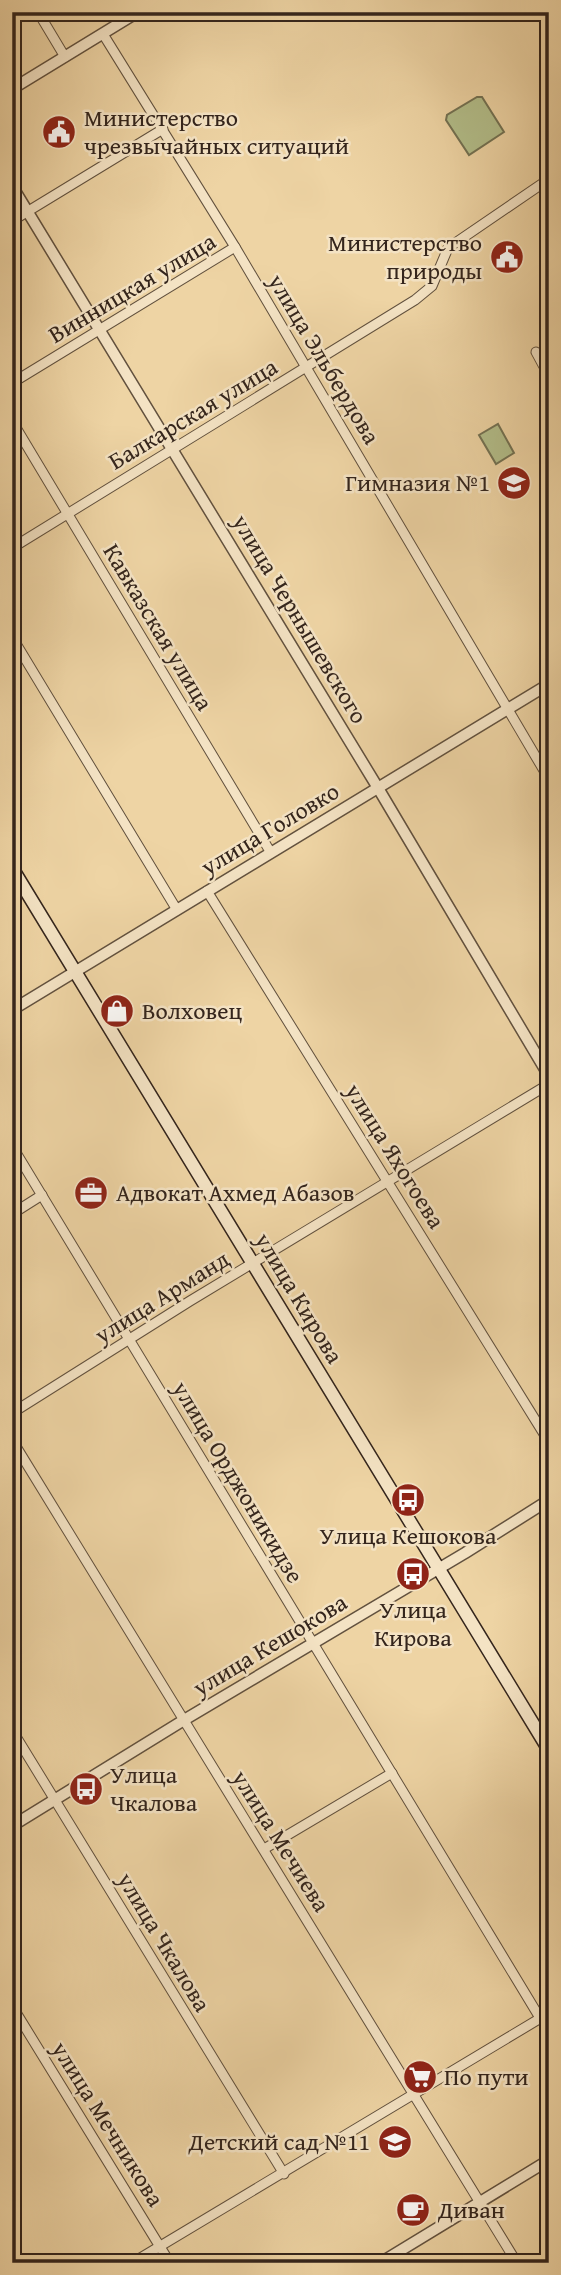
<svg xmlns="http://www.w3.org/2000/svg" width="561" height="2275" font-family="'Gentium Book Plus',serif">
  <rect width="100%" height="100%" fill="#eed4a4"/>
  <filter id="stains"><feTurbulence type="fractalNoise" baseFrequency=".00286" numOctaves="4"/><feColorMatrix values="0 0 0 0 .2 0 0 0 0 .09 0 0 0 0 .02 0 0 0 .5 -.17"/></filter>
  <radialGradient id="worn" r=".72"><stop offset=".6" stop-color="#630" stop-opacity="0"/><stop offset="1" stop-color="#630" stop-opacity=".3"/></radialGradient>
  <!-- green -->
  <g fill="#b3be8a" stroke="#747253" stroke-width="2">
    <polygon points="477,97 482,97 504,132 469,155 446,120 447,115"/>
    <polygon points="498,424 514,453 496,464 479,435"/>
  </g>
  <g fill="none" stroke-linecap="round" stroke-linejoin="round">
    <!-- minor casing -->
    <g stroke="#62513e" stroke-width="11">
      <g id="minor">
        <polyline points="38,12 65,57"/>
        <polyline points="103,34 235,247 549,779"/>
        <polyline points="12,221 163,129"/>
        <polyline points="536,352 549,376"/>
        <polyline points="12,383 235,247"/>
        <polyline points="12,421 271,853"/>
        <polyline points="12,548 415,300 432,286 448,248 549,179"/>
        <polyline points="12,637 177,910"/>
        <polyline points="207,891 549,1442"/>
        <polyline points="12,1146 540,2018"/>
        <polyline points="12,1214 42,1195"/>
        <polyline points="12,1413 190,1301 549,1084"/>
        <polyline points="12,1440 517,2263"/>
        <polyline points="12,1730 284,2174"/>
        <polyline points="264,1849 392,1773"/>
        <polyline points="12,2006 170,2263"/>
        <polyline points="132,2263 549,2013"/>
      </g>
    </g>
    <!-- tertiary casing -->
    <g stroke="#62513e" stroke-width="13">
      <g id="tertiary">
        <polyline points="12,89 138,12"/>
        <polyline points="12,186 378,788 549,1076"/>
        <polyline points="12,1010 549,684"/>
        <polyline points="12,1826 184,1720 465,1553 549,1500"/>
        <polyline points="380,2263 549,2160"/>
      </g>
    </g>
    <!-- secondary casing -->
    <g stroke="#34251c" stroke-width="15">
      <polyline id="secondary" points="12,868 549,1750"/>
    </g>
    <!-- minor -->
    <use href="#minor" stroke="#f4e3c4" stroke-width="9"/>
    <!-- tertiary -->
    <use href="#tertiary" stroke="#f4e3c4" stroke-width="10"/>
    <!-- secondary -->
    <use href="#secondary" stroke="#f4e3c4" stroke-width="12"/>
  </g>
  <!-- icons -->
  <defs>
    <g id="civic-disc" transform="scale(1.75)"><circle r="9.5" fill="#8f2418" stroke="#f4e3c4"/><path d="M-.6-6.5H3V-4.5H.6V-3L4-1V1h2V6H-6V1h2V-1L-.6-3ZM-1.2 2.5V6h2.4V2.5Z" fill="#fff"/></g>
    <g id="school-disc" transform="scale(1.75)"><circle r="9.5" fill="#8f2418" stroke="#f4e3c4"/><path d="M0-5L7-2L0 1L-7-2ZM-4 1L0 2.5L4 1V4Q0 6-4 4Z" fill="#fff"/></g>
    <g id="shop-disc" transform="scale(1.75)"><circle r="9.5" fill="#8f2418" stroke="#f4e3c4"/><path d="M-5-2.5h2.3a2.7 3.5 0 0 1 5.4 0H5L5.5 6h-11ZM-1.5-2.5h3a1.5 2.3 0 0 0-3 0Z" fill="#fff"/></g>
    <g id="office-disc" transform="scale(1.75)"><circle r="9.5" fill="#8f2418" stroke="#f4e3c4"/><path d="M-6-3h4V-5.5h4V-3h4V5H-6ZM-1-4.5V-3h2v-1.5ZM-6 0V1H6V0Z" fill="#fff"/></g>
    <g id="bus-disc" transform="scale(1.75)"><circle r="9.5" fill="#8f2418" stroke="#f4e3c4"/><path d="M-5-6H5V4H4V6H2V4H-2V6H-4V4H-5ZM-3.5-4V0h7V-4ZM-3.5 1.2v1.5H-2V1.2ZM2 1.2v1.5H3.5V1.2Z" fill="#fff"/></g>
    <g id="supermarket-disc" transform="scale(1.75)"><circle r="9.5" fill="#8f2418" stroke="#f4e3c4"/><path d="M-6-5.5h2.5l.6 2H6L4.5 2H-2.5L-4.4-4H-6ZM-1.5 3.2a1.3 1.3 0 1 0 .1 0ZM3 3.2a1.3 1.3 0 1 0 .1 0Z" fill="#fff"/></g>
    <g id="cafe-disc" transform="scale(1.75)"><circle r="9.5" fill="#8f2418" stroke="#f4e3c4"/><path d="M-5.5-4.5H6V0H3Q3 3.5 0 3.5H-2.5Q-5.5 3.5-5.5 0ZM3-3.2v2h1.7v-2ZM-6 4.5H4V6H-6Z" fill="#fff"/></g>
  </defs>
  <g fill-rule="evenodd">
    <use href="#civic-disc" x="59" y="132"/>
    <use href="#civic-disc" x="507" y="257"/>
    <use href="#school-disc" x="514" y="483"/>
    <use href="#shop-disc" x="117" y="1011"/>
    <use href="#office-disc" x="91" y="1193"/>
    <use href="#bus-disc" x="408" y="1500"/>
    <use href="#bus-disc" x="413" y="1574"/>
    <use href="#bus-disc" x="86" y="1789"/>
    <use href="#supermarket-disc" x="420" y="2077"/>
    <use href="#school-disc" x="395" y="2142"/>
    <use href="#cafe-disc" x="413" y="2210"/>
  </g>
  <g text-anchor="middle" stroke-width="5" stroke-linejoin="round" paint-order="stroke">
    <!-- poi labels -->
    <g font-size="24" fill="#34251c" stroke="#f4e3c4" text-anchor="start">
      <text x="84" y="126">Министерство<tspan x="84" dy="28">чрезвычайных ситуаций</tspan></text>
      <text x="482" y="251" text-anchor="end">Министерство<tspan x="482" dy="28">природы</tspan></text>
      <text x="490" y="491" text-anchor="end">Гимназия №1</text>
      <text x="142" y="1019">Волховец</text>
      <text x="116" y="1201">Адвокат Ахмед Абазов</text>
      <text x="408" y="1544" text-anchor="middle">Улица Кешокова</text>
      <text x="413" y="1618" text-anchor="middle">Улица<tspan x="413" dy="28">Кирова</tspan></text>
      <text x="110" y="1783">Улица<tspan x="110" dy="28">Чкалова</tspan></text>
      <text x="444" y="2085">По пути</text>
      <text x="370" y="2150" text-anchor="end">Детский сад №11</text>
      <text x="438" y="2218">Диван</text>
    </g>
    <!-- street labels -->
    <g font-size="24" fill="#34251c" stroke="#f4e3c4">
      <text transform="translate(132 288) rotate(-31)" y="8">Винницкая улица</text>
      <text transform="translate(324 359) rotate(59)" y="8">улица Эльбердова</text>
      <text transform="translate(193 414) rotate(-31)" y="8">Балкарская улица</text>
      <text transform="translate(300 619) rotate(59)" y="8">улица Чернышевского</text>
      <text transform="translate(158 627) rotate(59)" y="8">Кавказская улица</text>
      <text transform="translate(270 829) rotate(-31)" y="8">улица Головко</text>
      <text transform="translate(395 1156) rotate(58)" y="8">улица Яхогоева</text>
      <text transform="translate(162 1297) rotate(-32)" y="8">улица Арманд</text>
      <text transform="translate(299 1298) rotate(59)" y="8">улица Кирова</text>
      <text transform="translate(238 1482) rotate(59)" y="8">улица Орджоникидзе</text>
      <text transform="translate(270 1645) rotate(-31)" y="8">улица Кешокова</text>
      <text transform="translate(281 1841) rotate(58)" y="8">улица Мечиева</text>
      <text transform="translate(164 1942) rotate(59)" y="8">улица Чкалова</text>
      <text transform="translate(108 2124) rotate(58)" y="8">улица Мечникова</text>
    </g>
  </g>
  <!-- margin -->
  <rect width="561" height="2275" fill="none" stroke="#eed4a4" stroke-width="42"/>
  <rect x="14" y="14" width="533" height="2247" fill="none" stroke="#34251c" stroke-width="3.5"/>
  <rect x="21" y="21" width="519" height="2233" fill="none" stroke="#34251c" stroke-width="2"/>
  <rect width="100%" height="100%" filter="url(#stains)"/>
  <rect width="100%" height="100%" fill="url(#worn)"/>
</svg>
